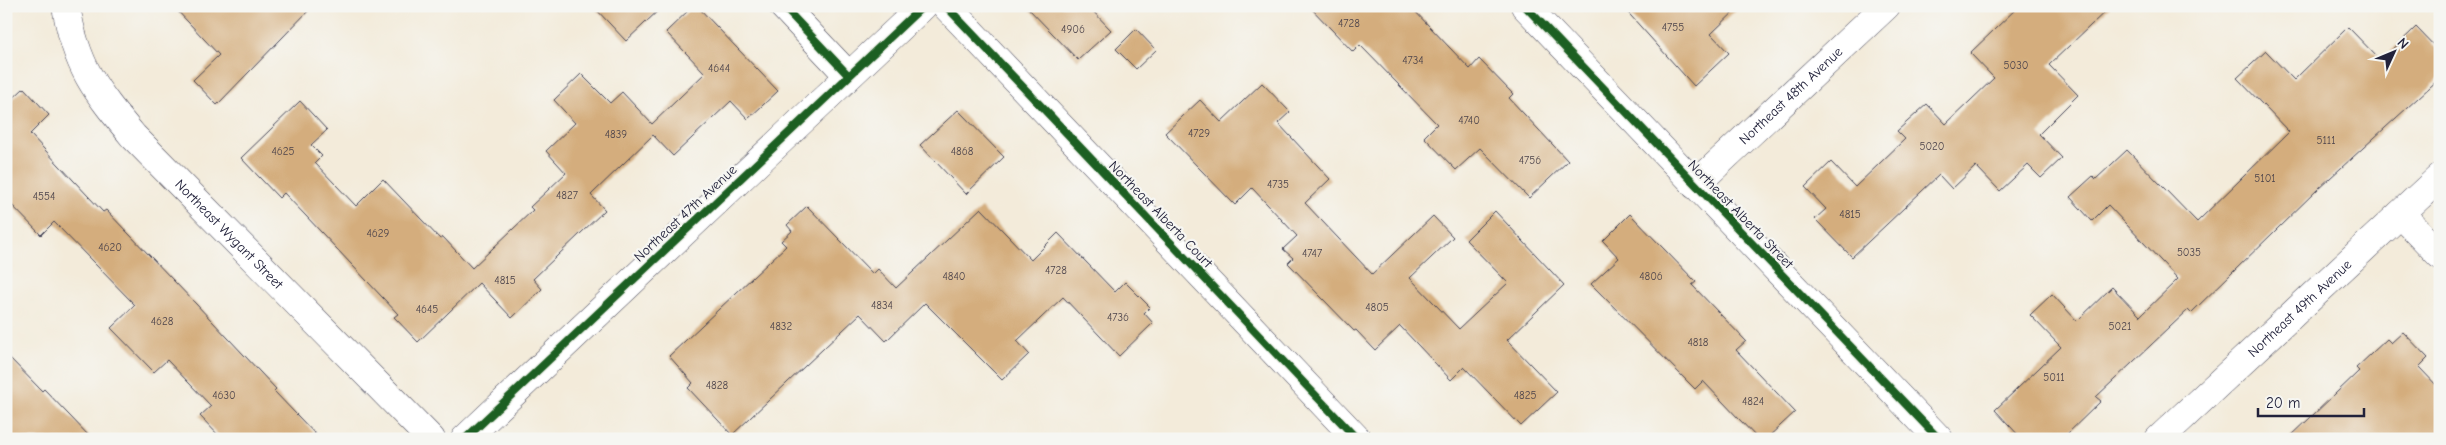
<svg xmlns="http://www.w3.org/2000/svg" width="2446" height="445" font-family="'Comic Neue',sans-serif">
  <rect width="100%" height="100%" fill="#f6f6f2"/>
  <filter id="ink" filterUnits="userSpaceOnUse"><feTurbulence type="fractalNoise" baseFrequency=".02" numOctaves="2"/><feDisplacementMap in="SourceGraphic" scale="10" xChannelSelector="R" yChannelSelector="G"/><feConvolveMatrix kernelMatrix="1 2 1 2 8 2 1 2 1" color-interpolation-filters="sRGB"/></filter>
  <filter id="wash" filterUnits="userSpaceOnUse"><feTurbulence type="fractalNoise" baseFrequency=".0096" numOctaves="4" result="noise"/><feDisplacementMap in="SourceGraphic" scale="20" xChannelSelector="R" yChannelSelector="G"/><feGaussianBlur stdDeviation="1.12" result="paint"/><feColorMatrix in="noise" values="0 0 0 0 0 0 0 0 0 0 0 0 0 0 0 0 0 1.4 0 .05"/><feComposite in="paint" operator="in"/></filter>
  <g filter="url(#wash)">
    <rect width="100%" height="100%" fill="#f3ebda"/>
    <g id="blocks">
      <!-- building -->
      <g fill="#d4ad7d">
        <polygon points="173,6 313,6 217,105 193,80 219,55"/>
        <polygon points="593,6 663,6 626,41"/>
        <polygon points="693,6 697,6 778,91 748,119 731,101 673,156 653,135 591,195 605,210 533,279 542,289 512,318 479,283 418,342 394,317 398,314 306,216 284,193 279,198 241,158 300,101 327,130 311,145 322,156 315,163 356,206 383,179 440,239 443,237 472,268 533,210 530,207 566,173 546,151 575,123 554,100 581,74 610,103 622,92 652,124 705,73 666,32"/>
        <polygon points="1026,6 1088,6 1111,30 1078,60"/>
        <polygon points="1309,6 1410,6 1470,69 1479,59 1513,94 1509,98 1568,161 1529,198 1480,148 1456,170 1424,137 1437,124 1360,45 1353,52"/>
        <polygon points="1622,6 1740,6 1711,34 1729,53 1694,86"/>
        <polygon points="2019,6 2111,6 2049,65 2078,95 2039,134 2062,158 2041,178 2028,165 2000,191 1976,166 1952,189 1939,175 1852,257 1815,219 1826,209 1805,187 1831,162 1855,187 1905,139 1897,131 1927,104 1946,124 1994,78 1970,53"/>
        <polygon points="2348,27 2381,61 2416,27 2440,52 2440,78 2319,188 2191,313 2188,310 2096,397 2101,401 2062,439 2022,439 1995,410 2061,347 2030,315 2052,294 2077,321 2112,287 2140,316 2178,279 2108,205 2092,221 2070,197 2093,176 2096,179 2127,150 2197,222 2289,132 2237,78 2266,51 2294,80"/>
        <polygon points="1136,29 1156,50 1136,69 1116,49"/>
        <polygon points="1262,83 1290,112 1278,123 1330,179 1305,203 1372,274 1433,216 1453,237 1410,278 1459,329 1508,283 1466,240 1495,211 1564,285 1507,340 1557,392 1521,426 1464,367 1451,380 1400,326 1375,350 1356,330 1354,331 1288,263 1293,258 1283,249 1297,236 1252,188 1235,205 1165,133 1200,100 1221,122"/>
        <polygon points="24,88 49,115 30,134 103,212 106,210 196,304 276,389 274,391 320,439 222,439 200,416 211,406 167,360 154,372 111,328 135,305 54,222 41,235 6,199 6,105"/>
        <polygon points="958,110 1004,157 966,194 920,145"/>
        <polygon points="807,206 873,274 878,269 896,288 981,208 1031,260 1058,233 1115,292 1125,282 1150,307 1144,313 1153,323 1119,356 1063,297 1017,341 1029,354 1002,380 925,303 886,341 860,314 732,435 688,388 693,383 669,356 786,246 781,241 792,231 787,225"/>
        <polygon points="1630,214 1696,282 1692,285 1746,341 1736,350 1795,412 1766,439 1758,439 1703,381 1695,389 1591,284 1619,258 1603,241"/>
        <polygon points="2403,332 2428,358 2419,367 2440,389 2440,439 2288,439 2359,371 2356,368 2387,339 2391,343"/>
        <polygon points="6,354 42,391 44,389 92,439 6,439"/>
      </g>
    </g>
  </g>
  <g filter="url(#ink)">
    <use href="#blocks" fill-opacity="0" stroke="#414053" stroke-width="1"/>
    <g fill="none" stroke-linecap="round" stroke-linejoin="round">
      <!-- street casing -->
      <g stroke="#414053" stroke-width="29">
        <g id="street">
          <path id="s1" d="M 66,6 C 76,67 95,90 133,136 L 431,439"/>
          <polyline points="783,6 848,75"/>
          <polyline points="946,6 1357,439"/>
          <polyline points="1525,6 1939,439"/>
          <path id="s2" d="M 1695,185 L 1886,6"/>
          <polyline points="2401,214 2440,255"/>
          <polyline points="465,439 923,6"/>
          <path id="s3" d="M 2159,439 L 2440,177"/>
        </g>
      </g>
      <!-- street -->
      <use href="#street" stroke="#fff" stroke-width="28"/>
      <!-- cycleway casing -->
      <g stroke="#f6f6f2" stroke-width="11">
        <g id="cycleway">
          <polyline points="783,6 848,75"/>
          <polyline points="946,6 1357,439"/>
          <polyline points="1525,6 1939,439"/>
          <polyline points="465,439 923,6"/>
        </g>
      </g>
      <!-- cycleway -->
      <use href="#cycleway" stroke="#1b5e20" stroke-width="8"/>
    </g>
  </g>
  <g text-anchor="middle" stroke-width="4.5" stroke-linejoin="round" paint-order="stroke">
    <!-- number labels -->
    <g font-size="11" fill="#4e454c">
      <text x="1349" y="27">4728</text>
      <text x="1673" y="31">4755</text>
      <text x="1073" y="33">4906</text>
      <text x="1413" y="64">4734</text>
      <text x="2016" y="69">5030</text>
      <text x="719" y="72">4644</text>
      <text x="1469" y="124">4740</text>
      <text x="1199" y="137">4729</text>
      <text x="616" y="138">4839</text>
      <text x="2326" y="144">5111</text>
      <text x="1932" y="150">5020</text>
      <text x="283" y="155">4625</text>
      <text x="962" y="155">4868</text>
      <text x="1530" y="164">4756</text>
      <text x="2265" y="182">5101</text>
      <text x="1278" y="188">4735</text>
      <text x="567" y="199">4827</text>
      <text x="44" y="200">4554</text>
      <text x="1850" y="218">4815</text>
      <text x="378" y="237">4629</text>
      <text x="110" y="251">4620</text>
      <text x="2189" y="256">5035</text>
      <text x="1312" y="257">4747</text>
      <text x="1056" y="274">4728</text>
      <text x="954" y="280">4840</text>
      <text x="1651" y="280">4806</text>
      <text x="505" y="284">4815</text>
      <text x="882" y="309">4834</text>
      <text x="1377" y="311">4805</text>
      <text x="427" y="313">4645</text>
      <text x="1118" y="321">4736</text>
      <text x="162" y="325">4628</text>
      <text x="781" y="330">4832</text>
      <text x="2120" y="330">5021</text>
      <text x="1698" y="346">4818</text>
      <text x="2054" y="381">5011</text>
      <text x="717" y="389">4828</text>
      <text x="224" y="399">4630</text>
      <text x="1525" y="399">4825</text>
      <text x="1753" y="405">4824</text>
    </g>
    <!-- street labels -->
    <g font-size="14" fill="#22223b" stroke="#f6f6f2">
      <text dy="5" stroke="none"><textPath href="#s2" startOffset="131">Northeast 48th Avenue</textPath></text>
      <text transform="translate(685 213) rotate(-43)" y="5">Northeast 47th Avenue</text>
      <text transform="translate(1161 214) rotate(46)" y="5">Northeast Alberta Court</text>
      <text transform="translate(1741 214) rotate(46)" y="5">Northeast Alberta Street</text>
      <text dy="5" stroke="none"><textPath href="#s1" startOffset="286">Northeast Wygant Street</textPath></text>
      <text dy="5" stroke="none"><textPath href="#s3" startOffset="192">Northeast 49th Avenue</textPath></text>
    </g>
  </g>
  <!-- margin -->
  <rect width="2446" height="445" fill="none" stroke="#f6f6f2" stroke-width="25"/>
  <!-- north arrow -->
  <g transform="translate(2394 52) rotate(46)" stroke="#f6f6f2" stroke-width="4" paint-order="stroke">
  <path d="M0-4L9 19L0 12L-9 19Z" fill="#22223b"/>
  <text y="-8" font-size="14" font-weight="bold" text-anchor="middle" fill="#22223b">N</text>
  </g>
  <!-- scale -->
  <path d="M2258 408v8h106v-8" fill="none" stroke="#22223b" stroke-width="2.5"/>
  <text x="2266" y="408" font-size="15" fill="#22223b" stroke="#f6f6f2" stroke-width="4" paint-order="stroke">20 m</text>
</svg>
